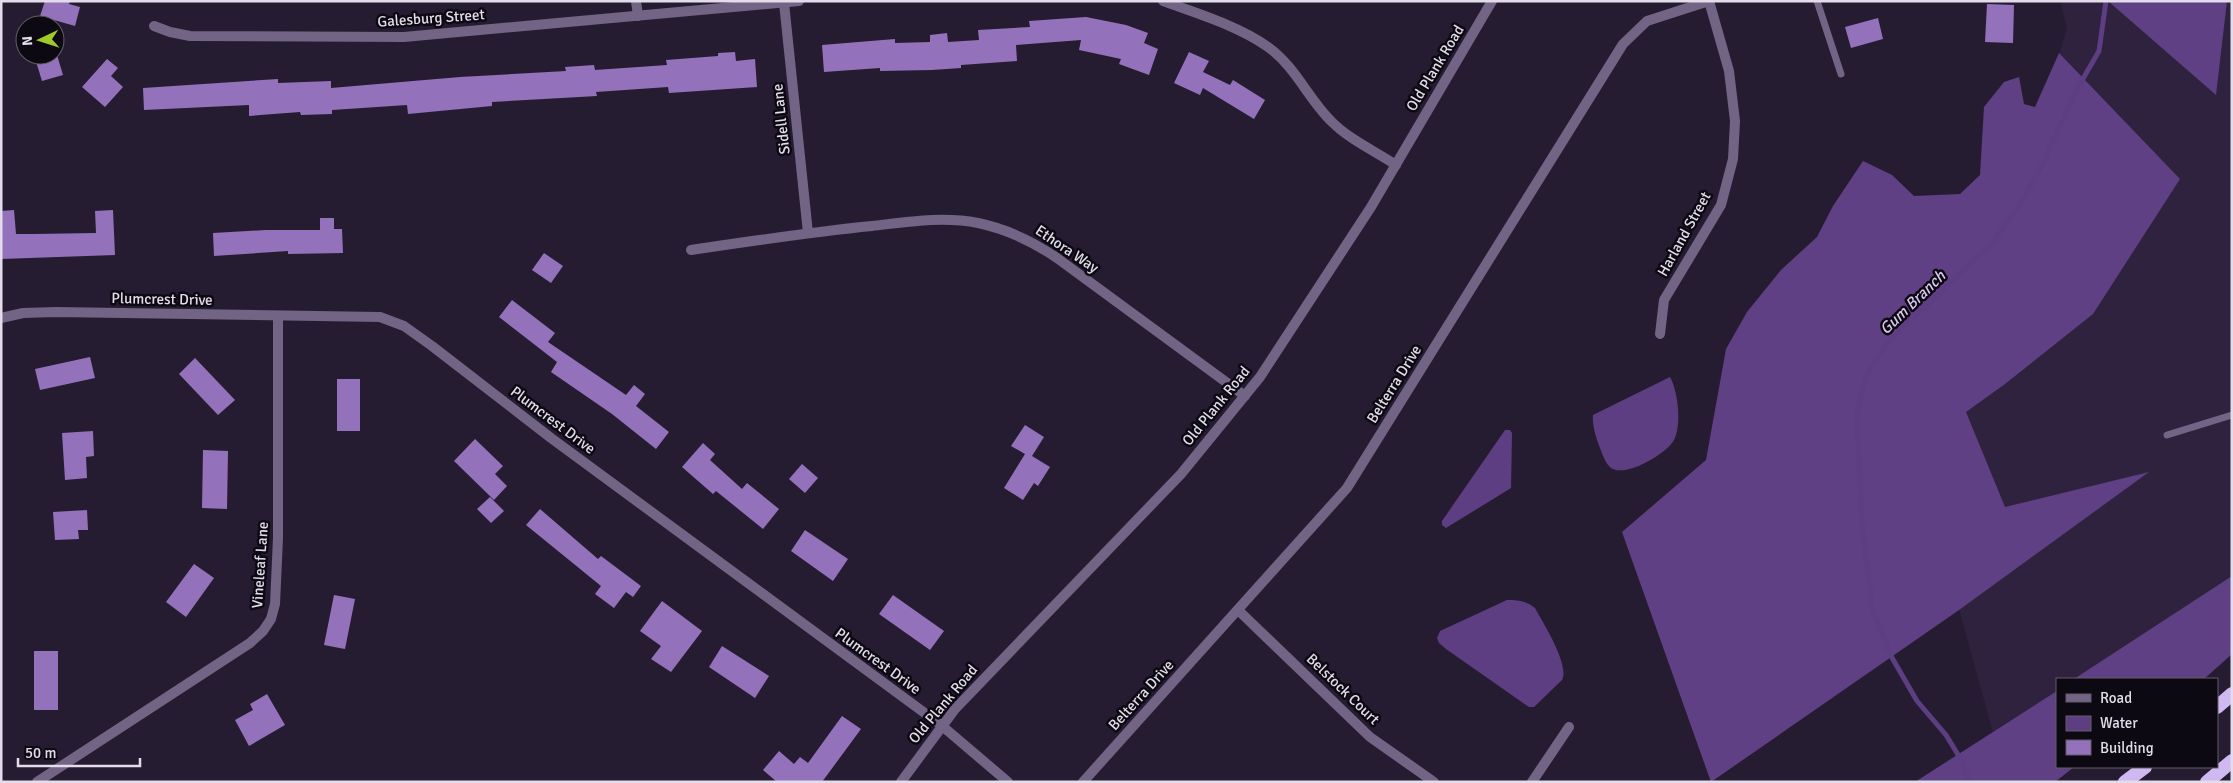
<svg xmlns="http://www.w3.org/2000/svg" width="2233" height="783" font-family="Signika,sans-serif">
  <rect width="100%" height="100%" fill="#261c32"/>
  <!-- built -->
  <polygon fill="#2e223e" points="2060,1 2232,1 2232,600 2145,679 2057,679 2057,740 2005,776 1891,362 1970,352 2067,28"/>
  <!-- forest -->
  <g fill="#604084">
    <polygon points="2108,1 2227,1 2216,95"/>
    <polygon points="2059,53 2180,179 2093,314 2005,384 1966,412 2005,507 2149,472 1959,610 1711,782 1622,532 1706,460 1726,349 1747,312 1781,270 1817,237 1833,206 1863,161 1892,175 1914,196 1960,194 1980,175 1984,107 2004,82 2019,77 2024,104 2035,107"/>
    <polygon points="2232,576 2232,654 2204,679 2074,679"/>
    <polygon points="2057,691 2057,767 2074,767 2055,782 1915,782"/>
  </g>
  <!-- water -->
  <g fill="#5e3e82">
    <path d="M 1670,377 C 1678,391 1682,425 1674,440 C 1666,454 1626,478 1611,468 C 1605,463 1603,455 1600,448 C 1596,438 1592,425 1593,415 Z"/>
    <polygon points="1505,430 1510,430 1512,433 1511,488 1446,528 1442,525 1442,521"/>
    <path d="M 1507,600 C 1518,600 1526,601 1535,608 C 1543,623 1570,665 1562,680 L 1534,707 L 1529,707 L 1446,649 L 1439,643 L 1437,638 L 1440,631 Z"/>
  </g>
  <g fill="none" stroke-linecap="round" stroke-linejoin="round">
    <!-- stream -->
    <polyline stroke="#5e3e82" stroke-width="5" points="1970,782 1960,758 1946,735 1917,701 1887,649 1886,643 1870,603 1871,596 1862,525 1857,418 1861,394 1867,375 1886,344 1992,243 2022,202 2043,163 2077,89 2099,51 2106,1"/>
  </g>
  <!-- building -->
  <g fill="#9372bb">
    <polygon points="45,1 70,1 69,4 80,7 75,26 40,16"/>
    <polygon points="1987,4 2014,5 2013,43 1985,42"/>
    <polygon points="1086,17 1126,25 1148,33 1144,43 1158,49 1149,75 1119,64 1121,59 1079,50 1081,40 1016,45 1017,61 961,65 961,68 932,70 880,71 880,68 824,72 822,45 895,39 895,43 930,42 930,35 947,33 948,42 979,40 978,30 1030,27 1029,21"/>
    <polygon points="1878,18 1883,39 1851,48 1845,27"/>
    <polygon points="735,52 736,61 755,59 757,87 669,93 668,87 596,92 597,96 492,102 492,106 408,114 407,105 332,110 332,114 301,115 300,112 249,116 249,105 144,110 143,88 278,79 278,83 331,81 331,88 460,77 566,71 565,67 594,65 595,70 667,65 666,60 718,56 718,53"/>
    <polygon points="1189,52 1209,61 1203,72 1230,85 1233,80 1265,100 1254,119 1203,88 1200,95 1174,83"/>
    <polygon points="34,55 57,55 63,75 42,81"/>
    <polygon points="107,59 118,68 111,76 123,87 105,107 82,87"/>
    <polygon points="14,210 16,234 33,234 96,233 95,211 113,210 115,255 1,259 1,211"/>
    <polygon points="320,218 334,218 334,229 342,229 343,253 288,254 288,251 214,256 213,233 266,230 320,230"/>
    <polygon points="544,253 563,266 551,283 532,270"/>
    <polygon points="512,300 555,333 548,342 626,395 634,385 645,394 636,406 669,432 656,449 612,414 551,372 557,362 499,317"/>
    <polygon points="90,357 95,378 40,390 35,369"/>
    <polygon points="195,358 235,400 218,415 179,374"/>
    <rect x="337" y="379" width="23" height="52"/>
    <polygon points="1025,425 1044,437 1032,456 1050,467 1038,486 1034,483 1023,500 1004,488 1025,454 1011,446"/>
    <polygon points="93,431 94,456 86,457 87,478 65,480 62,433"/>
    <polygon points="475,439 503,466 495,474 507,486 494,500 454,461"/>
    <polygon points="703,443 715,454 710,460 742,489 747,483 779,509 763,529 716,491 713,494 682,467"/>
    <polygon points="203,450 228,451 227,509 202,508"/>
    <polygon points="802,464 818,478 805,493 789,479"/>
    <polygon points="490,497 504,511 491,523 477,509"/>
    <polygon points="540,509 598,559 601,556 641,586 633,597 626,592 614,608 595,594 601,586 526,525"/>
    <polygon points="87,510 88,530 78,530 79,539 55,540 53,512"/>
    <polygon points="805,530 848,559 833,581 791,551"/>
    <polygon points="194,564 214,578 186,617 166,602"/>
    <polygon points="334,595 355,599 345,649 324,645"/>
    <polygon points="893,595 944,631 930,650 879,614"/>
    <polygon points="662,601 702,631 671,672 651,659 661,646 640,631"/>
    <polygon points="722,646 769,676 755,698 709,667"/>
    <rect x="34" y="651" width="24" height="59"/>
    <polygon points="267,694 285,725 249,746 235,720 253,710 250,704"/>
    <polygon points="842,716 861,729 822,782 777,782 763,770 779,751 794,764 800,757 808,763"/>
  </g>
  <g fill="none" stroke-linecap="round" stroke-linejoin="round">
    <!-- service -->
    <g stroke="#716484" stroke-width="7">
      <polyline points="1817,1 1841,74"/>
      <polyline points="2167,435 2232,415"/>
    </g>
    <!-- minor -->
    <g stroke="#716484" stroke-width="10">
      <polyline points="636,1 638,16"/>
      <path d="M 1163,1 C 1196,13 1239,26 1268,47 C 1296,67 1308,99 1332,122 C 1350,140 1375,151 1396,165"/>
      <polyline points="784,3 808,233"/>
      <polyline points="154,26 170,32 190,36 404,37 799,1"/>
      <path d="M 691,250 C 751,241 811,232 872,226 C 907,222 943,216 978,223 C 1007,229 1032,241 1057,258 L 1245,396"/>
      <polyline points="1,318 23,313 56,312 380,317 404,326 432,346 551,438 941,725 1008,782"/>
      <polyline points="1660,334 1664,300 1721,205 1733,159 1735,121 1729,71 1709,1"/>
      <polyline points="1238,610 1370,737 1434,782"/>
      <polyline points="37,782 250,643 263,631 271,619 275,604 278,538 278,317"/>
      <polyline points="1083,782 1347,488 1623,44 1647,21 1709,1"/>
      <polyline points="1532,782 1569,727"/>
    </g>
    <!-- tertiary -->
    <polyline stroke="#716484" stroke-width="10" points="901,782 955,709 1181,474 1260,377 1371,207 1492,1"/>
    <!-- trunk -->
    <g stroke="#d0b8f0" stroke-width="14">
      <polyline points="2217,707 2232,694"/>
      <polyline points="2125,782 2145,767"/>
      <polyline points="2207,782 2232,761"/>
    </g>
  </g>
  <g text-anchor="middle" stroke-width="5" stroke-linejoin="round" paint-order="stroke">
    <!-- street labels -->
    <g font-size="15" fill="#e2dceb" stroke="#0d0912">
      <text transform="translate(431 18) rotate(-4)" y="5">Galesburg Street</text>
      <text transform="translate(1435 68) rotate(-59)" y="5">Old Plank Road</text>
      <text transform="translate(781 119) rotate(-96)" y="5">Sidell Lane</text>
      <text transform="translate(1684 234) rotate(-61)" y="5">Harland Street</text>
      <text transform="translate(1067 249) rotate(34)" y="5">Ethora Way</text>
      <text transform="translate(162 299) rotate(1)" y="5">Plumcrest Drive</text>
      <text transform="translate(1394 384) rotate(-58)" y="5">Belterra Drive</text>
      <text transform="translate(1216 406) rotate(-51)" y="5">Old Plank Road</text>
      <text transform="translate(553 420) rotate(37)" y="5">Plumcrest Drive</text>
      <text transform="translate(260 565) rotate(-86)" y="5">Vineleaf Lane</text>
      <text transform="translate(878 661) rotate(36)" y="5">Plumcrest Drive</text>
      <text transform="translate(1343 689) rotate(44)" y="5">Belstock Court</text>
      <text transform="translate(1141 695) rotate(-48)" y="5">Belterra Drive</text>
      <text transform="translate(943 704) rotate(-50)" y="5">Old Plank Road</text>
    </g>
    <!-- water labels -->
    <g font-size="16" font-style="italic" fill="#d9c9f0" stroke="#0d0912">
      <text transform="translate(1912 302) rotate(-44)" y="6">Gum Branch</text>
    </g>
  </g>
  <!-- border -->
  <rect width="2233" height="783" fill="none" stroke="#e2dceb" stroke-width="5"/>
  <!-- legend -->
  <rect x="2056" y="678" width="162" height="90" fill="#0d0912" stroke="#625d69"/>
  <rect x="2066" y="694" width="25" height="8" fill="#716484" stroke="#625d69"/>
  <text x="2100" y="703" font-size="15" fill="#e2dceb">Road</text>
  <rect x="2066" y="716" width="25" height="15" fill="#5e3e82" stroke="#625d69"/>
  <text x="2100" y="728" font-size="15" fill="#e2dceb">Water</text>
  <rect x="2066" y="740" width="25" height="15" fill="#9372bb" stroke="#625d69"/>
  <text x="2100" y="753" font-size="15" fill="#e2dceb">Building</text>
  <!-- north arrow -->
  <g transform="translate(40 40) rotate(266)"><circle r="24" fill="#0d0912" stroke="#625d69"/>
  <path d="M0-4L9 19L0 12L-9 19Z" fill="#a0c92b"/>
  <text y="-8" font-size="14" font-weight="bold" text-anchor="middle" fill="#e2dceb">N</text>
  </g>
  <!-- scale -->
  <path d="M18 758v8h122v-8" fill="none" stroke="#e2dceb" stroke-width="2.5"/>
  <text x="25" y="758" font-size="15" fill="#e2dceb" stroke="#0d0912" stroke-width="4" paint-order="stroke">50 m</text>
</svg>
